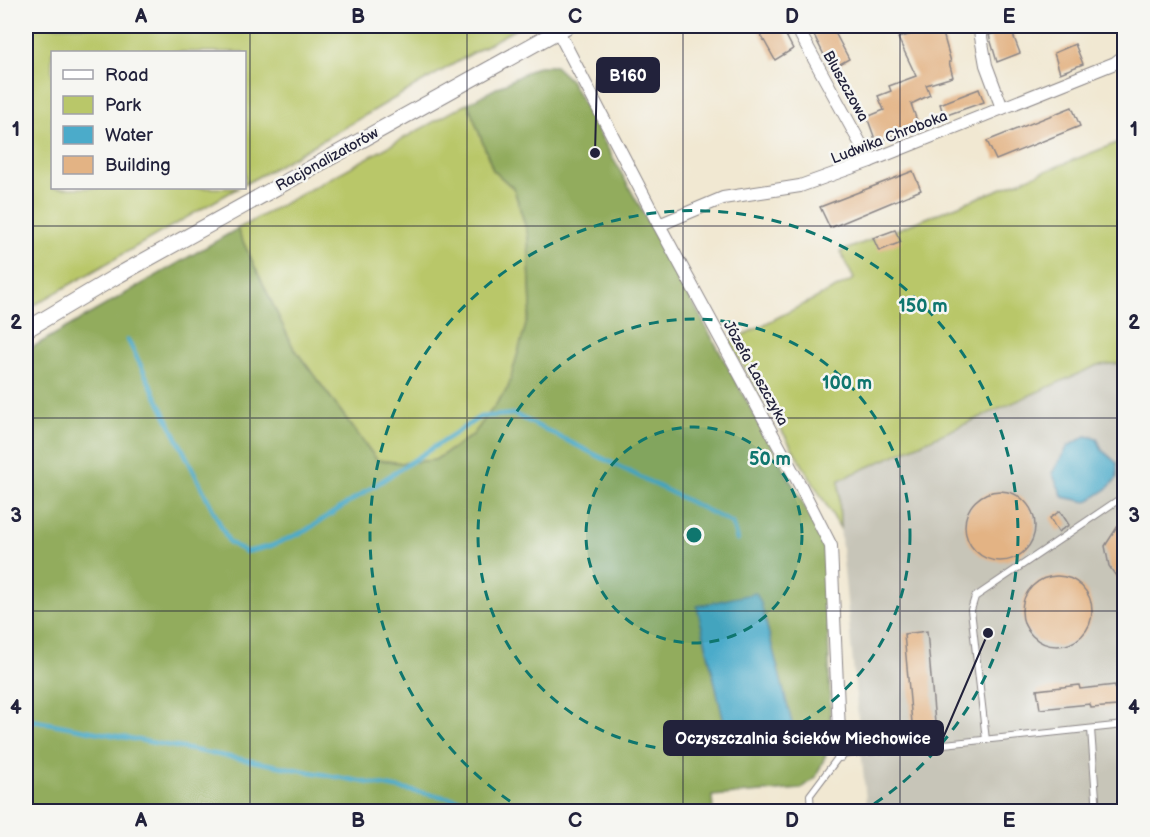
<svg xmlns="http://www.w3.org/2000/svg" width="1150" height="837" font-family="'Balsamiq Sans',sans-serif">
  <rect width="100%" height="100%" fill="#f6f6f2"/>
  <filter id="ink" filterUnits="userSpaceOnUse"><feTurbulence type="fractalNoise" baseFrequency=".0167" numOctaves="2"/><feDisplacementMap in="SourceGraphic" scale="12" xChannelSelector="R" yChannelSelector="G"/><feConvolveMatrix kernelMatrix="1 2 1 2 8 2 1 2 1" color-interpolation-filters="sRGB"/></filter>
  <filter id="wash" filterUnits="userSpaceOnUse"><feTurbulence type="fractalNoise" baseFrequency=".008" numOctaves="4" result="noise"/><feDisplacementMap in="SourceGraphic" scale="24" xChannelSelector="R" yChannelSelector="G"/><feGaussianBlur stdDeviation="1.35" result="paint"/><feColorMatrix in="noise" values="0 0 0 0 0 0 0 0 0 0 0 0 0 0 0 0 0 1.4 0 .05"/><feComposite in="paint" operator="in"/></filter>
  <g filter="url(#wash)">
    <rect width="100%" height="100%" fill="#f1e8d2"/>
    <!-- industrial -->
    <polygon fill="#c7c5b8" points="1124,363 1124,811 867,811 840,528 839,480 1098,365"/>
    <!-- green -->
    <g fill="#b9c769" stroke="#6e7452" stroke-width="1.5">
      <path d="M 26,26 L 521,26 C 428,77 338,133 245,184 L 244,52 L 52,52 L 52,188 L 238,188 L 26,310 Z"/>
      <polygon points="468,103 493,170 514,189 528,235 531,307 508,388 473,435 435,460 403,463 377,460 293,347 237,229"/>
      <polygon points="1124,140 1124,363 1098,365 839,480 840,528 729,342 854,279 840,252"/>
    </g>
    <!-- forest -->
    <polygon fill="#92ac5d" stroke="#5a674c" stroke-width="1.5" points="538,66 555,66 570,80 821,536 826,550 831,743 816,777 801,789 712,796 713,812 26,811 26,351 237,229 293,347 377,460 403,463 435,460 473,435 508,388 531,307 528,235 514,189 493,170 468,103"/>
    <!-- water -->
    <g fill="#4babca" stroke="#366682" stroke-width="1.5">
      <polygon points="1086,436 1097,438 1102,450 1117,463 1117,478 1107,489 1087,502 1063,497 1052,473 1068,446"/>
      <polygon points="756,593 761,603 793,727 789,738 743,748 729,744 697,606"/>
    </g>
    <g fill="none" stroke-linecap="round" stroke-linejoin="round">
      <!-- stream -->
      <g stroke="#4babca" stroke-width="4.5">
        <polyline points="128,340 229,542 246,552 271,546 305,531 480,417 514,414 732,523 737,540"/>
        <polyline points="26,719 525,812"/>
      </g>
    </g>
    <g id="blocks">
      <!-- building -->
      <g fill="#e3b384">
        <polygon points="756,26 781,26 793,49 775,60"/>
        <polygon points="941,26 951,62 949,62 953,77 926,85 930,95 911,104 919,126 876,142 867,117 884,110 878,96 891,91 889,86 916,76 898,38"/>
        <polygon points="832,27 849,59 831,69 814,35"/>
        <polygon points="1010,27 1020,53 997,62 989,35"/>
        <polygon points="1075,44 1083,64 1060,73 1054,53"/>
        <polygon points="979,89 984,102 944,116 940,104"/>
        <polygon points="1072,107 1080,126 996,160 987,141"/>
        <polygon points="913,171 921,190 830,228 820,207"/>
        <polygon points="895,230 901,242 879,251 873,238"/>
        <circle cx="1000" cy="526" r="35"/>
        <polygon points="1060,511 1069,525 1058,532 1050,518"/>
        <polygon points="1125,515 1125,589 1109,566 1105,546"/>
        <circle cx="1057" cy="611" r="35"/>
        <polygon points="927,631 935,723 912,723 904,634"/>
        <polygon points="1079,685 1080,689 1115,685 1117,706 1091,708 1090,704 1040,709 1037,690"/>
      </g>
    </g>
  </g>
  <g filter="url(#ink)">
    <use href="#blocks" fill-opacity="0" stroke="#8a8586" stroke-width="1.5"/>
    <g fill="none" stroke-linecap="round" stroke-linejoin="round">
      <!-- service casing -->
      <g stroke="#8a8586" stroke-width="8">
        <g id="service">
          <polyline points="1091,729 1097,812"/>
          <polyline points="986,740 971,610 975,597 1124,496"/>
          <polyline points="811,812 810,795 840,755 1124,725"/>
        </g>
      </g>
      <!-- minor casing -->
      <g stroke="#8a8586" stroke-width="14">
        <g id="minor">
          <polyline points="796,26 870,161"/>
          <polyline points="979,26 986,65 1002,108"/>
          <polyline points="558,31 659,225 801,487 831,546 840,755"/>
          <polyline points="659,225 723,198 800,186 870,161 1115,63 1124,56"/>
        </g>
      </g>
      <!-- tertiary casing -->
      <g stroke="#8a8586" stroke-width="17">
        <polyline id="tertiary" points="26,330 115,277 567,26"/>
      </g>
      <!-- service -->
      <use href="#service" stroke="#fff" stroke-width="6"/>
      <!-- minor -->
      <use href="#minor" stroke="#fff" stroke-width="12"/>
      <!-- tertiary -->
      <use href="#tertiary" stroke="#fff" stroke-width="15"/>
    </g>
  </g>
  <!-- grid -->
  <path fill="none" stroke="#22223b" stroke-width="1.5" stroke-opacity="0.55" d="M 250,26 L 250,812M 467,26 L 467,812M 683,26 L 683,812M 900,26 L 900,812M 26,226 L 1124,226M 26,418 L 1124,418M 26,611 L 1124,611"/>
  <!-- distance rings -->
  <circle cx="694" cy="535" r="108" fill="#0f766e" fill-opacity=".12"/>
  <g fill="none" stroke="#0f766e" stroke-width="3" stroke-dasharray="10 8">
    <circle cx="694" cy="535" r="108"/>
    <circle cx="694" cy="535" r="216"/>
    <path d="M525 811A324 324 0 1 1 863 811"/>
  </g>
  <g text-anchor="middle" stroke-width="5" stroke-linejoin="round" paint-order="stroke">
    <!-- street labels -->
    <g font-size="15" fill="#22223b" stroke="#f6f6f2">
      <text transform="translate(846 86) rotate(61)" y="5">Bluszczowa</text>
      <text transform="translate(889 137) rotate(-21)" y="5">Ludwika Chroboka</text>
      <text transform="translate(327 159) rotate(-29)" y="5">Racjonalizatorów</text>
      <text transform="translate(756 373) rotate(61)" y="5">Józefa Łaszczyka</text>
    </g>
  </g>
  <circle cx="694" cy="535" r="9" fill="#0f766e" stroke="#f6f6f2" stroke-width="3"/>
  <g font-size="18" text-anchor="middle" font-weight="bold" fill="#0f766e" stroke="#f6f6f2" stroke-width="5" stroke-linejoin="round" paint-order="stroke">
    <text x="923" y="312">150 m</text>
    <text x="847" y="389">100 m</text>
    <text x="770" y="465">50 m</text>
  </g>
  <!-- callouts -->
  <path fill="none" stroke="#22223b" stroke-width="2" d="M595 153L597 75M988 633L943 738"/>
  <g fill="#22223b" stroke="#f6f6f2" stroke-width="2">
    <circle cx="595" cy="153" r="6"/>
    <circle cx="988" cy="633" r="6"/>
  </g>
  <g fill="#22223b" stroke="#22223b" stroke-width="2">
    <rect x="597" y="58" width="62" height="34" rx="6"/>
    <rect x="664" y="721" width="279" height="34" rx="6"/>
  </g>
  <g font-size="16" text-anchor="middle" font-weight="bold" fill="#fff">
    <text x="628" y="81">B160</text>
    <text x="803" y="744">Oczyszczalnia ścieków Miechowice</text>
  </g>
  <!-- margin -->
  <rect width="1150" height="837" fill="none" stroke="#f6f6f2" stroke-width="66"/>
  <!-- legend -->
  <rect x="51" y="51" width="195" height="138" fill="#f6f6f2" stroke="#a1a1a9" stroke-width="1.5"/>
  <rect x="63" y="70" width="30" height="9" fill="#ffffff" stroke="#a1a1a9" stroke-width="1.5"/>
  <text x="105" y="81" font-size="18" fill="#22223b">Road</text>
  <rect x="63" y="96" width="30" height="18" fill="#b9c769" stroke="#a1a1a9" stroke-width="1.5"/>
  <text x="105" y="111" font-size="18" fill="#22223b">Park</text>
  <rect x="63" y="126" width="30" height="18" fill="#4babca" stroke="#a1a1a9" stroke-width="1.5"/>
  <text x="105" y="141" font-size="18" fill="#22223b">Water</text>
  <rect x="63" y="156" width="30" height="18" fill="#e3b384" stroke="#a1a1a9" stroke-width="1.5"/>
  <text x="105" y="171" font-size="18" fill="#22223b">Building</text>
  <rect x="33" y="33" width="1084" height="771" fill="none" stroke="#22223b" stroke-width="2"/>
  <g font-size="20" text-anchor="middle" font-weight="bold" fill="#22223b">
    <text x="141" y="23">A</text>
    <text x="358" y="23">B</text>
    <text x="575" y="23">C</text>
    <text x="792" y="23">D</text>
    <text x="1009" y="23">E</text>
    <text x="16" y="136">1</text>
    <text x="1134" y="136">1</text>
    <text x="16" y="329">2</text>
    <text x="1134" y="329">2</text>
    <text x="16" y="522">3</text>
    <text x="1134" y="522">3</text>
    <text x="16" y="714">4</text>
    <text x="1134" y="714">4</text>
    <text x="141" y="827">A</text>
    <text x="358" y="827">B</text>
    <text x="575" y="827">C</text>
    <text x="792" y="827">D</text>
    <text x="1009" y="827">E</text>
  </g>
</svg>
